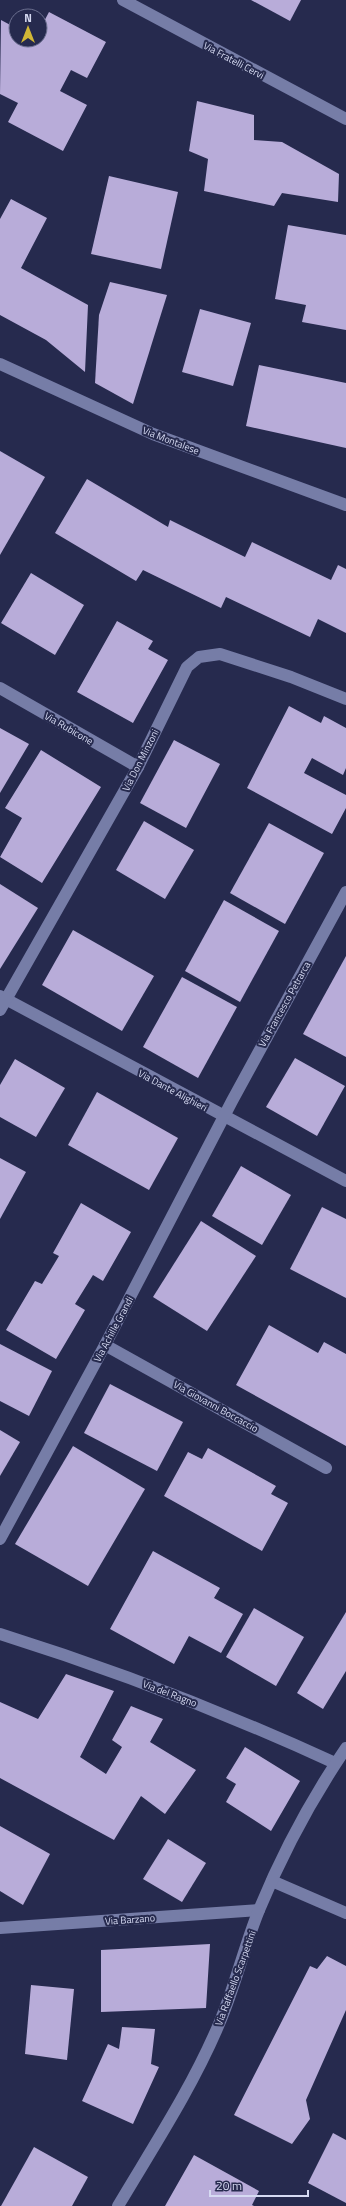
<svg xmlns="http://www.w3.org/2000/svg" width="346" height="2206" font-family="'Titillium Web',sans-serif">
  <rect width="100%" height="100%" fill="#262a4e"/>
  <!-- building -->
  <g fill="#b8acd9">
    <polygon points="251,0 301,0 290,21"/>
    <polygon points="49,12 106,42 87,78 71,70 60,91 87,105 63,151 8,122 18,103 0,94 1,20 16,28 16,40 40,40 40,29"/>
    <polygon points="197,101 254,115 254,140 282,142 339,174 338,202 282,193 274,206 204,191 208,159 189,151"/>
    <polygon points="109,176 178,192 161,269 91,254"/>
    <polygon points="11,199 47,218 21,268 88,305 85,372 46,340 0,315 0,219"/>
    <polygon points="288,225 346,235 346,330 302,322 306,305 275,299"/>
    <polygon points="110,282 167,295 133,404 95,383 99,315"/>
    <polygon points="200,309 251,323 233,386 182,372"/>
    <polygon points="259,365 346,383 346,448 246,426"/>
    <polygon points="0,451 45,477 0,555"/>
    <polygon points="87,479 168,527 170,520 245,557 252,542 331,580 338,565 346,569 346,633 318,619 310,637 226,597 221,608 143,570 136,581 55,533"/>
    <polygon points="31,573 84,605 55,655 1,623"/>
    <polygon points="117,621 153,641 148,649 168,660 133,723 77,692"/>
    <polygon points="289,706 321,723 324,716 346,728 346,768 343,775 312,758 304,773 346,795 346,808 332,834 247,788"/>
    <polygon points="0,728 29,744 0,793"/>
    <polygon points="174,740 220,764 186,828 140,803"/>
    <polygon points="41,750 101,787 42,883 0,857 22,818 5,808"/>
    <polygon points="144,821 194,850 165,899 116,870"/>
    <polygon points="269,823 324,853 285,924 230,893"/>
    <polygon points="0,884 38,908 0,969"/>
    <polygon points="224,900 279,931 240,1002 185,971"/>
    <polygon points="73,930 154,976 122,1031 42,985"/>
    <polygon points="346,956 346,1057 303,1034"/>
    <polygon points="182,977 237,1007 198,1078 143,1047"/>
    <polygon points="295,1058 345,1086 317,1136 266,1107"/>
    <polygon points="15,1059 65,1088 36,1137 0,1117 0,1085"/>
    <polygon points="97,1092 178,1138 149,1190 68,1145"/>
    <polygon points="0,1158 26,1172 0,1219"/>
    <polygon points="241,1166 291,1195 262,1245 212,1216"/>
    <polygon points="81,1203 131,1232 103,1281 93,1275 75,1304 85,1310 56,1359 6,1330 35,1281 42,1284 59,1256 53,1253"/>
    <polygon points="322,1207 346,1219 346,1298 290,1269"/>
    <polygon points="201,1221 256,1256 207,1331 153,1297"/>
    <polygon points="269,1325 318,1353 324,1342 346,1354 346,1446 236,1385"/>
    <polygon points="0,1344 52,1371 29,1416 0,1401"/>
    <polygon points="110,1384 183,1422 157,1471 84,1433"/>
    <polygon points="0,1430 20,1442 0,1476"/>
    <polygon points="73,1446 145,1489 88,1586 15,1544"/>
    <polygon points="208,1448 276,1486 271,1494 288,1503 262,1551 164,1496 188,1452 202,1459"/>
    <polygon points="153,1551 220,1588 214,1598 243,1614 221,1653 189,1636 174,1664 110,1629"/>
    <polygon points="254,1608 304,1637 276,1686 226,1657"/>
    <polygon points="346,1612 346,1671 323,1709 297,1693"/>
    <polygon points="66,1674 114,1691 80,1757 106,1774 122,1747 112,1740 131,1706 163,1719 150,1742 196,1770 165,1814 141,1796 114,1840 0,1778 0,1702 38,1719"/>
    <polygon points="245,1747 300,1781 271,1831 226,1802 236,1784 226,1778"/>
    <polygon points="0,1826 50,1854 23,1905 0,1891"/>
    <polygon points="168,1839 206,1863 182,1902 143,1879"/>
    <polygon points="210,1944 206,2008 101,2012 101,1950"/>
    <polygon points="327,1956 346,1966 346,2010 306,2100 310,2119 292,2144 234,2115 310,1966 317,1969"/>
    <polygon points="31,1985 74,1989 67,2060 25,2054"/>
    <polygon points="122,2027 155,2029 151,2064 159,2067 133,2124 82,2101 108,2044 119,2049"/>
    <polygon points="333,2133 346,2140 346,2203 308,2183"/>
    <polygon points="34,2147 88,2177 72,2206 1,2206"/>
    <polygon points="194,2155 259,2191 252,2205 254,2206 165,2206"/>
  </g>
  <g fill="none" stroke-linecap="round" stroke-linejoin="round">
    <!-- minor -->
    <g stroke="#767da7" stroke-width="12">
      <polyline points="123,0 346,119"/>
      <polyline points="0,688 138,767"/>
      <polyline points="0,996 346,1181"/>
      <polyline points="0,1010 138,767 187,667 199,657 220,654 291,677 346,699"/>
      <polyline points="105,1345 326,1468"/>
      <polyline points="0,1539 105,1345 232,1101 346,892"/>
      <path d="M 0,1634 C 115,1670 226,1713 335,1763"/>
      <polyline points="272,1881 346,1913"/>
      <polyline points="0,1928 259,1910"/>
      <path d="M 118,2206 C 153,2147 192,2088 219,2024 C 235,1987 244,1947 259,1910 C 282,1854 312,1798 346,1748"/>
    </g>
    <!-- tertiary -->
    <polyline stroke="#767da7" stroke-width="12" points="0,364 153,434 346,505"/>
  </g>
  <g text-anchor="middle" stroke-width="4" stroke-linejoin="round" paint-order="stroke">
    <!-- street labels -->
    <g font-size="10" fill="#d6daf2" stroke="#262a4e">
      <text transform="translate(234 60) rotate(28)" y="4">Via Fratelli Cervi</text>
      <text transform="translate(171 440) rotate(21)" y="4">Via Montalese</text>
      <text transform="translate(69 728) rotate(30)" y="4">Via Rubicone</text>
      <text transform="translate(140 760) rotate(-63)" y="4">Via Don Minzoni</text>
      <text transform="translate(284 1004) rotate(-61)" y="4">Via Francesco Petrarca</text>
      <text transform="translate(173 1090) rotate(28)" y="4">Via Dante Alighieri</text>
      <text transform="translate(113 1329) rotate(-62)" y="4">Via Achille Grandi</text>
      <text transform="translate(216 1406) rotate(29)" y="4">Via Giovanni Boccaccio</text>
      <text transform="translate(170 1693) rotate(21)" y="4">Via del Ragno</text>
      <text transform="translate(130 1919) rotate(-4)" y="4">Via Barzano</text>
      <text transform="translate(235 1978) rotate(-70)" y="4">Via Raffaello Scarpettini</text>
    </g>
  </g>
  <!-- north arrow -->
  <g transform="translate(28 28)"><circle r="19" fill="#262a4e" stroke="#6c7090"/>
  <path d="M0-3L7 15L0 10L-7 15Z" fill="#d1b736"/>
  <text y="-6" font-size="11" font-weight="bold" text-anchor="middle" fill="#d6daf2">N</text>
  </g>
  <!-- scale -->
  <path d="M210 2190v6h98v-6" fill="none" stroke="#d6daf2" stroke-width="2"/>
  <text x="216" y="2190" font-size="12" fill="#d6daf2" stroke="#262a4e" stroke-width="3" paint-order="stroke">20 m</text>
</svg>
